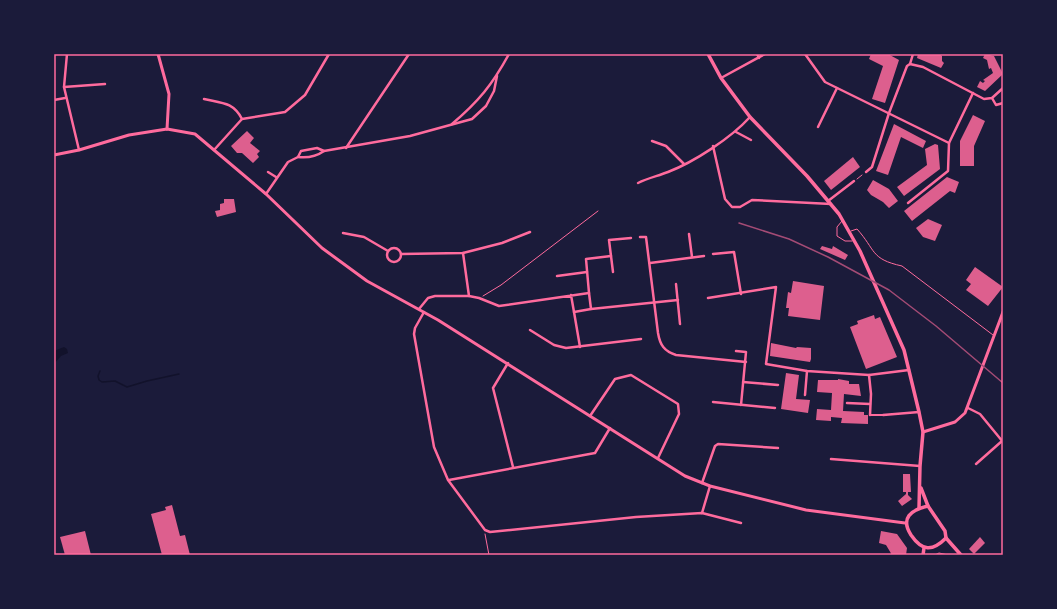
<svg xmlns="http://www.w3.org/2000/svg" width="1057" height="609" font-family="Signika,sans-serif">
  <rect width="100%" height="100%" fill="#1b1b3a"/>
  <!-- water -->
  <polygon fill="#12122b" points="64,347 67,349 68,353 61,356 54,364 54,351"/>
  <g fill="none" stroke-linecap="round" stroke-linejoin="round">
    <!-- stream -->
    <polyline stroke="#12122b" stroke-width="1.5" points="100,371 98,376 99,380 102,382 115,381 127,387 147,381 179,374"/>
  </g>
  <!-- building -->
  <g fill="#dd5f8e">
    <polygon points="871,54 888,54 899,60 885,103 872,99 883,66 869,59"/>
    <polygon points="918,54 939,54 942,56 942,61 944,63 941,68 917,58"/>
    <polygon points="985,54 994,56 1003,74 985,91 977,87 980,81 983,83 985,81 983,80 993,73 991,68 989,69 987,60 983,58"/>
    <polygon points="973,115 985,121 974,146 974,166 960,166 960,141"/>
    <polygon points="894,124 926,141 923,148 901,137 888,175 876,171"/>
    <polygon points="247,131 254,138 250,143 260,151 257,154 259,157 253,163 242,153 237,153 231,146"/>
    <polygon points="935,144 938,145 940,169 904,196 897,187 927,165 925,149"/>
    <polygon points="853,157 860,167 831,190 824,181"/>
    <polygon points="947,177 959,182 955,193 950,191 912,221 904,211"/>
    <polygon points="873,180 889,189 898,201 889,208 883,202 871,195 867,190"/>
    <polygon points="224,199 234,199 236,212 217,217 215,211 220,210 220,204 224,203"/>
    <polygon points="928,219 942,225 935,241 923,237 916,228"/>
    <polygon points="822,246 832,249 833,246 848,255 845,260 820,249"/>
    <polygon points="975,267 1003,287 988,306 966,290 971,284 966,280"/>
    <polygon points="793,281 824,286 820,320 788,316 789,308 786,308 788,292 791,293"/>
    <polygon points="874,315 875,319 880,317 897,357 866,369 850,327 858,324 857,321"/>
    <polygon points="771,343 796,348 797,347 811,348 811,359 810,362 770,356"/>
    <polygon points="786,373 799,375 796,399 810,400 808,413 781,409"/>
    <polygon points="838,379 849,381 849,384 859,384 861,396 844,394 843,411 864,412 864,415 868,415 868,424 841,423 842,418 831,417 831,421 816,420 817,409 831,410 832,393 817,392 818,380 838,380"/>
    <polygon points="903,474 910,474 911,492 908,492 908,495 912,499 902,506 898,501 906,494 906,492 903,492"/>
    <polygon points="172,505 180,536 185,535 190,555 162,555 151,514 166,510 165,507"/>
    <polygon points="85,531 91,555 65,555 60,537"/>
    <polygon points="881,531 897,534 907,548 906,555 892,555 886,545 879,543"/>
    <polygon points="980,537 985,543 974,554 969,549"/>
  </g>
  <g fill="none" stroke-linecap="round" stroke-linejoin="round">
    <!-- path -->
    <g stroke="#ff6b9d" stroke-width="1">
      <polyline points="857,179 862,175"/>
      <polyline points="483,296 501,285 598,211"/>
      <polyline points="485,534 489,555"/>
    </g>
    <!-- service -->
    <g stroke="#ff6b9d" stroke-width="1">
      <polyline points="842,221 837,227 837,236 845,241 852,241"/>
      <path d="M 851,231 L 857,229 C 876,250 870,259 902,266 L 993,335"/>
      <polyline points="935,555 939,553 948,555"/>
    </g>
    <!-- pedestrian -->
    <polyline stroke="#ff6b9d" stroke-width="2" points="870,415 883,415"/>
    <!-- minor -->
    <g stroke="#ff6b9d" stroke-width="2.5">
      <polyline points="67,54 64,87 79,150"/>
      <polyline points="757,54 759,58"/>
      <polyline points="805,54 825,82 949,143"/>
      <polyline points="910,64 913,54"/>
      <polyline points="721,78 765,54"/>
      <polyline points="64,87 105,84"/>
      <polyline points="992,98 996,105 1003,103"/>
      <path d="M 204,99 C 222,103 233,102 242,119"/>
      <polyline points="54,100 65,98"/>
      <path d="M 452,124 C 479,101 492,85 509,54"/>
      <polyline points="818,127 837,88"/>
      <polyline points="736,132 751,140"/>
      <polyline points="652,141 666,146 684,164"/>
      <polyline points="713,146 725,199 732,207 740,207 752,200 831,204"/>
      <polyline points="346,148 409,54"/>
      <polyline points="214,150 242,119 285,112 305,95 329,54"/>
      <path d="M 298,157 C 307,158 317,156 324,151 L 410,136 L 472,119 L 486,106 L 494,91 L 497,76"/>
      <polyline points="268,172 276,177"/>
      <polyline points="866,172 872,167 889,113 907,66 910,64 923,67 984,99 992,98 1003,88"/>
      <path d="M 638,183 C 648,178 658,176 668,172 C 694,162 731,138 750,117"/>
      <polyline points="266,194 288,162 298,157 301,151 317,148 324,151"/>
      <polyline points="828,201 854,181"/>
      <polyline points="908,203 948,171 949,143 973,93"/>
      <polyline points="343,233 364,237 388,251"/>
      <polyline points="689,234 692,257"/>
      <path d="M 640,237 L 646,237 L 658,333 C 660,345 664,351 676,355 L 746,362"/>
      <circle cx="394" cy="255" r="7"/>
      <polyline points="463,253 469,296"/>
      <polyline points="401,254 463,253 502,243 530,232"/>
      <polyline points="713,254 734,252 741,294"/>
      <polyline points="650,263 704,256"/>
      <polyline points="613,272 609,240 631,238"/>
      <polyline points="557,276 587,272"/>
      <polyline points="676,284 680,324"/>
      <polyline points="589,293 586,259 611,256"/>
      <polyline points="708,298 776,287 766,364 807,371 869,375 909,370"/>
      <polyline points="419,309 428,298 435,296 469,296 479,298 499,306 589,293 591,309 574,312 571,295"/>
      <polyline points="591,309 678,300"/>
      <polyline points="424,312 415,328 414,334 434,447 448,480 485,530 490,532 636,517 702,513 741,523"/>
      <polyline points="574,312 580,347"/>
      <polyline points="530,330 554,345 566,348 641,339"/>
      <polyline points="736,351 746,352 741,405"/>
      <polyline points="508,363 493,388 513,467"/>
      <polyline points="869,375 871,394 870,415"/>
      <polyline points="743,382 778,385"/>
      <polyline points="805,395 807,371"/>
      <polyline points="713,402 775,408"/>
      <polyline points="847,403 870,404"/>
      <polyline points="968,408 980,414 1003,442"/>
      <polyline points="883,415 919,412"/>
      <polyline points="590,416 615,379 631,375 678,404 679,414 658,458"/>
      <polyline points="831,459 920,466"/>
      <polyline points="976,464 1002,441"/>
      <polyline points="449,480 595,453 610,428"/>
      <polyline points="702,483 715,446 718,444 778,448"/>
      <polyline points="702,513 710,486"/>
    </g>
    <!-- tertiary -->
    <g stroke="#ff6b9d" stroke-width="3">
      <polyline points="158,54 169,94 167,129"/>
      <polyline points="54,155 79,150 129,135 167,129 195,134 266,194 322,248 367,281 438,320 685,476 710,486 806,510 905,523"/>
      <polyline points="923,432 955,422 965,413 1003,312"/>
    </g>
    <!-- secondary -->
    <g stroke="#ff6b9d" stroke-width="3.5">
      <polyline points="708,54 721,78 750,117 807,176 839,214 860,251 904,350 919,412 923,432 920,466 919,508"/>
      <polyline points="921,488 928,506 945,531 946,538"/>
      <path d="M 928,506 C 911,510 900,518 911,535 C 922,551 932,552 946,538"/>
      <polyline points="946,538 961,555"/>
      <polyline points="923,555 924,548"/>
    </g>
    <!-- rail -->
    <polyline stroke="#a44b75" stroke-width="1.5" points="739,223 789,239 828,257 889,290 936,326 1003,383"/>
  </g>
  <!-- border -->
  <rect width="1057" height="609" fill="none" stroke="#1b1b3a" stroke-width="110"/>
  <rect x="55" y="55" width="947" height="499" fill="none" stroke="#ff6b9d" stroke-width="1.5"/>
</svg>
